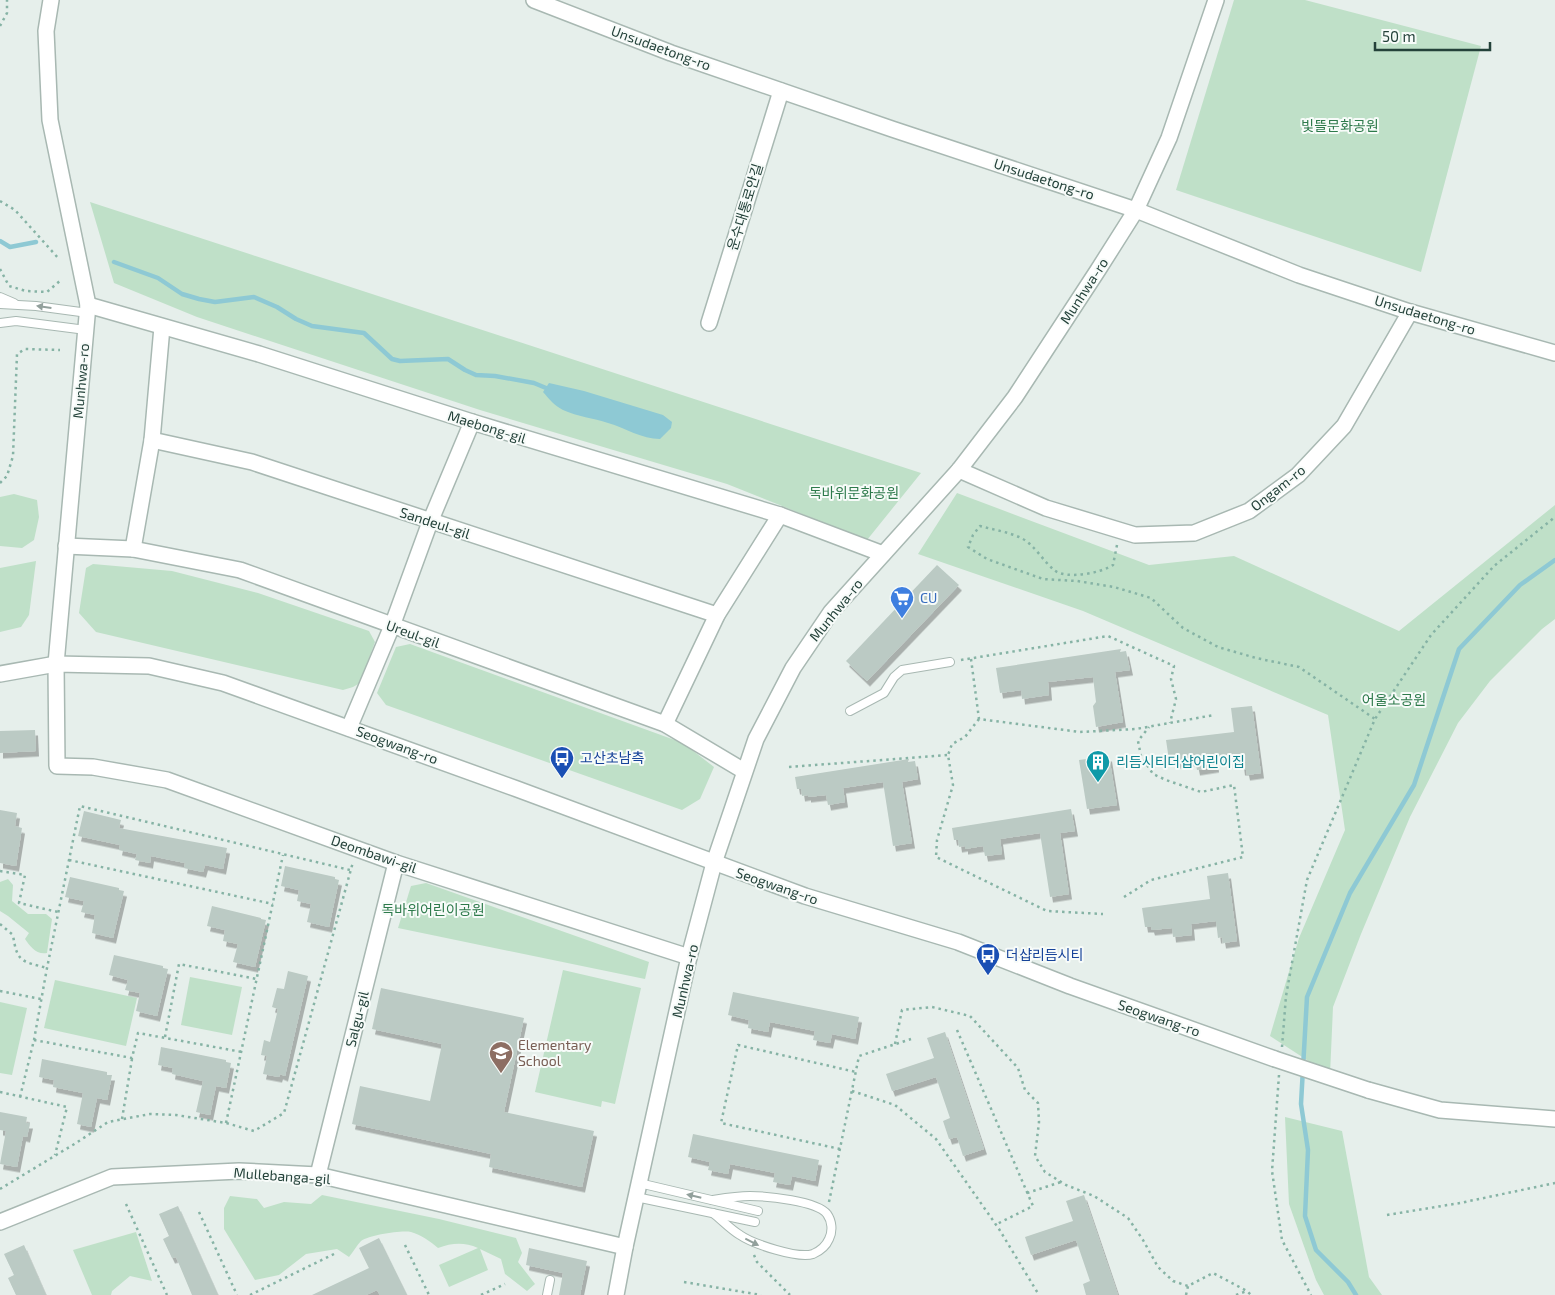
<svg xmlns="http://www.w3.org/2000/svg" width="1555" height="1295" font-family="'Exo 2','Noto Sans KR',sans-serif">
  <defs>
    <filter id="shadow"><feDropShadow dx="3" dy="5.5" stdDeviation="0" flood-color="#0004"/></filter>
  </defs>
  <rect width="100%" height="100%" fill="#e6efeb"/>
  <!-- green -->
  <g fill="#bfe0c8">
    <polygon points="1234,0 1305,0 1481,46 1421,272 1176,190"/>
    <polygon points="90,202 921,473 867,540 727,484 480,410 197,317 114,283"/>
    <polygon points="957,493 1149,565 1234,556 1399,631 1555,505 1555,619 1542,629 1490,681 1458,723 1410,817 1361,934 1333,1007 1330,1075 1270,1036 1299,938 1345,830 1328,715 1083,611 918,554"/>
    <polygon points="14,494 37,500 39,517 34,540 22,548 0,546 0,497"/>
    <polygon points="36,561 29,615 21,627 0,632 0,568"/>
    <polygon points="93,564 172,571 258,593 369,631 375,642 360,683 353,687 343,690 96,632 79,613 86,568"/>
    <polygon points="410,644 683,743 714,767 700,799 682,810 386,705 377,693 396,647"/>
    <path d="M 8,879 L 13,885 L 12,901 L 28,914 L 46,914 L 52,919 L 47,953 C 36,955 30,946 25,939 L 29,933 L 8,916 L 0,911 L 0,882 Z"/>
    <polygon points="426,883 649,962 645,979 398,928 411,886"/>
    <polygon points="563,970 641,988 615,1104 602,1101 601,1107 535,1092"/>
    <polygon points="190,977 242,987 232,1035 181,1025"/>
    <polygon points="55,980 137,998 126,1046 44,1028"/>
    <polygon points="0,1002 27,1008 12,1075 0,1073"/>
    <polygon points="1285,1117 1342,1131 1369,1277 1382,1295 1324,1295 1316,1280 1289,1204"/>
    <path d="M 322,1195 L 439,1219 L 516,1238 L 522,1253 L 518,1262 L 535,1284 L 527,1291 L 505,1274 L 501,1259 L 480,1249 L 488,1270 L 449,1287 L 439,1265 L 478,1248 C 464,1242 452,1243 438,1248 C 430,1241 421,1235 411,1232 C 401,1230 370,1235 361,1241 C 357,1245 353,1252 349,1257 L 337,1249 L 306,1254 L 279,1275 L 255,1280 L 224,1229 L 224,1208 L 230,1196 L 257,1199 L 264,1208 L 284,1202 L 311,1204 Z"/>
    <polygon points="136,1232 152,1281 130,1276 112,1291 111,1295 92,1295 73,1250"/>
  </g>
  <!-- water -->
  <path fill="#8ec9d4" d="M 549,383 L 584,391 L 663,415 L 672,422 L 671,428 L 660,439 C 642,439 625,428 608,423 C 593,418 578,417 563,410 C 555,406 549,399 543,392 Z"/>
  <g fill="none" stroke-linecap="round" stroke-linejoin="round">
    <!-- stream -->
    <g stroke="#8ec9d4" stroke-width="4.5">
      <polyline points="0,241 10,247 36,242"/>
      <polyline points="114,262 158,278 182,294 199,299 215,302 254,297 277,307 296,319 312,326 364,333 392,359 400,361 448,359 465,370 476,375 495,376 534,383 546,388"/>
      <polyline points="1356,1295 1348,1282 1316,1250 1305,1216 1308,1150 1301,1104 1307,997 1350,893 1414,785 1459,649 1520,585 1555,560"/>
    </g>
  </g>
  <!-- building -->
  <g fill="#bbcac4" filter="url(#shadow)">
    <polygon points="937,565 959,585 867,681 846,661"/>
    <polygon points="1121,649 1120,652 1126,651 1130,670 1115,672 1123,722 1096,727 1093,706 1096,702 1093,677 1048,682 1049,695 1022,699 1021,690 1000,693 996,668"/>
    <polygon points="1252,706 1261,773 1247,775 1246,770 1242,770 1240,754 1215,757 1216,767 1197,770 1195,760 1176,763 1176,759 1169,760 1166,740 1234,732 1231,708"/>
    <polygon points="35,730 36,751 0,753 0,731"/>
    <polygon points="1109,756 1117,805 1087,809 1079,760"/>
    <polygon points="909,759 908,762 915,761 918,779 902,782 912,843 893,846 883,782 843,788 845,802 828,805 826,795 808,797 808,795 802,796 801,789 797,789 795,777"/>
    <polygon points="1071,809 1075,831 1060,833 1069,894 1050,897 1040,833 1000,839 1002,854 985,856 983,846 965,849 965,846 959,847 958,840 954,840 952,828"/>
    <polygon points="0,810 17,813 15,826 22,828 16,866 0,863"/>
    <polygon points="84,811 121,820 119,828 227,848 223,869 205,865 203,872 184,868 185,863 151,856 150,863 135,860 137,854 119,850 120,845 78,836"/>
    <polygon points="285,866 335,877 335,879 339,880 329,927 307,922 311,904 297,901 299,890 281,886"/>
    <polygon points="1228,873 1237,941 1223,943 1222,937 1218,938 1216,921 1191,924 1192,935 1173,937 1172,928 1152,930 1151,927 1145,927 1142,908 1210,899 1207,876"/>
    <polygon points="70,877 119,888 119,890 124,891 113,938 92,933 95,915 81,912 84,901 65,897"/>
    <polygon points="212,906 261,918 261,919 266,920 255,967 233,962 238,944 223,941 225,930 207,926"/>
    <polygon points="114,955 163,966 163,968 168,969 157,1016 136,1011 140,993 125,990 128,980 109,975"/>
    <polygon points="288,971 308,976 285,1076 280,1074 279,1077 263,1074 267,1056 261,1055 264,1040 270,1042 278,1009 272,1007 277,988 284,989"/>
    <polygon points="381,988 524,1018 504,1112 594,1131 582,1187 489,1167 491,1154 352,1124 360,1086 430,1101 442,1044 372,1029"/>
    <polygon points="733,992 859,1017 855,1039 832,1034 830,1043 813,1040 815,1031 770,1022 768,1032 748,1028 749,1020 728,1015"/>
    <polygon points="945,1032 984,1149 963,1156 957,1137 949,1139 943,1121 950,1118 936,1077 892,1091 886,1074 934,1058 927,1038"/>
    <polygon points="161,1047 226,1060 226,1062 231,1063 226,1088 216,1086 210,1115 196,1112 203,1081 172,1074 173,1068 158,1065"/>
    <polygon points="42,1059 107,1072 107,1075 112,1075 107,1100 97,1098 91,1127 77,1124 83,1093 53,1087 54,1080 39,1077"/>
    <polygon points="0,1112 27,1117 26,1123 30,1123 27,1137 23,1136 17,1167 0,1164 6,1131 0,1130"/>
    <polygon points="693,1134 819,1160 815,1181 792,1176 790,1185 773,1182 775,1173 730,1164 728,1174 708,1170 710,1162 688,1157"/>
    <polygon points="1084,1195 1118,1295 1086,1295 1083,1284 1090,1281 1076,1240 1031,1255 1025,1237 1073,1221 1066,1201"/>
    <polygon points="178,1206 218,1295 192,1295 176,1257 172,1258 163,1239 169,1236 159,1214"/>
    <polygon points="379,1238 407,1295 380,1295 377,1290 366,1295 312,1295 369,1268 359,1248"/>
    <polygon points="24,1245 46,1295 16,1295 8,1278 14,1275 4,1254"/>
    <polygon points="529,1248 587,1261 580,1295 559,1295 563,1273 526,1265"/>
  </g>
  <g fill="none" stroke-linecap="round" stroke-linejoin="round">
    <!-- lane casing -->
    <g stroke="#a8b8b2" stroke-width="10">
      <g id="lane">
        <polyline points="0,297 14,303"/>
        <polyline points="0,304 36,306 88,313"/>
        <polyline points="0,323 16,321 86,330"/>
        <polyline points="850,711 884,693 894,677 902,670 950,662"/>
        <polyline points="639,1183 758,1211"/>
        <polyline points="636,1197 755,1222"/>
        <path d="M 712,1200 C 725,1198 737,1196 750,1196 C 767,1196 817,1201 827,1214 C 832,1221 833,1231 829,1239 C 826,1246 820,1251 813,1254 C 798,1259 753,1244 740,1235 C 730,1229 722,1220 713,1213"/>
        <polyline points="547,1295 550,1280"/>
      </g>
    </g>
    <!-- street casing -->
    <g stroke="#a8b8b2" stroke-width="18">
      <g id="street">
        <polyline points="51,0 46,31 50,120 88,305 56,664 57,766 93,767 167,780 396,863 689,957"/>
        <polyline points="534,0 671,53 892,129 1136,210 1299,275 1410,312 1555,353"/>
        <polyline points="88,305 259,354 472,422 780,515 883,554"/>
        <polyline points="709,323 781,91"/>
        <polyline points="152,440 252,462 717,615"/>
        <polyline points="959,470 1046,508 1135,535 1194,533 1249,511 1298,475 1344,426 1410,312"/>
        <polyline points="66,546 133,549 240,570 665,724 744,771"/>
        <polyline points="133,549 152,440 162,327"/>
        <polyline points="0,674 56,664 149,666 223,683 517,789 805,896 958,942 1070,986 1275,1059"/>
        <polyline points="665,724 717,615 780,515"/>
        <polyline points="349,728 392,626 430,522 472,422"/>
        <polyline points="1368,1090 1440,1110 1555,1119"/>
        <polyline points="318,1175 396,863"/>
        <polyline points="0,1222 112,1177 239,1171 318,1175 625,1247"/>
        <polyline points="616,1295 625,1247 689,957 714,863 756,739 793,668 831,612 959,470 1015,397 1098,270 1136,210 1169,138 1216,0"/>
      </g>
    </g>
    <!-- path -->
    <g stroke="#86b3a5" stroke-width="2.5" stroke-dasharray="2.5 4" stroke-linecap="butt">
      <polyline points="0,26 7,13 7,0"/>
      <polyline points="0,201 15,210 59,259"/>
      <polyline points="0,269 9,286 26,291 47,292 61,280"/>
      <polyline points="0,483 7,476 13,456 17,354 25,349 60,350"/>
      <path d="M 1117,545 L 1113,565 C 1101,573 1066,580 1054,570 C 1043,561 1034,544 1021,538 C 1009,532 994,530 980,526 L 973,535 L 968,547 L 987,559 L 1043,579 L 1077,581 L 1114,587 L 1151,598 L 1183,628 L 1218,647 L 1256,658 L 1299,667 L 1375,719"/>
      <polyline points="971,659 979,719 1080,732 1136,729 1214,715"/>
      <polyline points="961,660 1108,636 1174,666 1171,679 1176,699 1170,723"/>
      <polyline points="979,719 965,737 952,744 948,755 953,785 937,840 936,857 1047,911 1103,914"/>
      <polyline points="789,767 948,755"/>
      <polyline points="69,860 273,904"/>
      <polyline points="0,871 25,875 19,903 58,912"/>
      <polyline points="1124,897 1151,880 1243,857 1234,785 1201,792 1166,780 1153,774 1141,756 1138,741 1149,727"/>
      <path d="M 0,924 L 13,935 C 17,963 22,961 47,968"/>
      <polyline points="0,991 41,999"/>
      <polyline points="957,1030 1033,1206 995,1225"/>
      <polyline points="165,1037 179,964 257,979"/>
      <polyline points="34,1040 132,1058 138,1033 242,1052"/>
      <polyline points="895,1044 902,1010 932,1007 970,1016 1018,1068 1025,1090 1038,1103 1039,1122 1035,1156 1045,1172 1066,1185 1094,1196 1128,1218 1143,1240 1158,1267 1173,1281 1188,1286 1213,1273 1247,1291 1251,1295"/>
      <polyline points="1282,1047 1286,996 1307,880 1375,719 1431,635 1494,566 1555,517"/>
      <polyline points="1279,1075 1272,1171 1282,1240 1311,1295"/>
      <polyline points="852,1091 895,1105 936,1139 999,1229 1039,1295"/>
      <polyline points="0,1092 67,1107 55,1155"/>
      <polyline points="20,1097 34,1040 47,968 80,806 350,870"/>
      <polyline points="122,1119 132,1059"/>
      <polyline points="226,1123 283,855"/>
      <polyline points="840,1149 721,1123 738,1045 856,1072"/>
      <polyline points="0,1189 76,1143 108,1122 150,1114 176,1115 226,1123 254,1131 284,1113 353,862"/>
      <polyline points="1027,1193 1061,1182"/>
      <polyline points="829,1202 859,1056 911,1039"/>
      <polyline points="126,1204 167,1295"/>
      <polyline points="199,1212 237,1295"/>
      <polyline points="1387,1215 1460,1203 1555,1183"/>
      <polyline points="405,1245 429,1295"/>
      <polyline points="754,1255 757,1262 790,1295"/>
      <polyline points="684,1282 761,1295"/>
      <polyline points="250,1295 334,1254"/>
      <polyline points="481,1295 505,1284"/>
      <polyline points="1186,1295 1188,1286"/>
      <polyline points="1236,1295 1247,1291"/>
    </g>
    <!-- lane -->
    <use href="#lane" stroke="#fff" stroke-width="8"/>
    <!-- street -->
    <use href="#street" stroke="#fff" stroke-width="15"/>
    <!-- street-bridge casing -->
    <g stroke="#a8b8b2" stroke-width="18" stroke-linecap="butt">
      <polyline id="street-bridge" points="1275,1059 1368,1090"/>
    </g>
    <!-- street-bridge -->
    <use href="#street-bridge" stroke="#fff" stroke-width="15"/>
  </g>
  <!-- one-way arrows -->
  <defs><path id="oneway-solid" d="M-6-.8H1V-3.2L6.5 0L1 3.2V.8H-6Z" transform="scale(1.25)"/></defs>
  <g fill="#92a09c">
    <use href="#oneway-solid" transform="translate(44 307) rotate(-172)"/>
    <use href="#oneway-solid" transform="translate(694 1196) rotate(-167)"/>
    <use href="#oneway-solid" transform="translate(752 1242) rotate(27)"/>
  </g>
  <!-- icons -->
  <defs>
    <g id="supermarket-pin" transform="scale(1.25)"><path d="M0 17L-7.5 6A9.5 9.5 0 1 1 7.5 6Z" fill="#3f7fe0" stroke="#f7fbf9"/><path d="M-6-5.5h2.5l.6 2H6L4.5 2H-2.5L-4.4-4H-6ZM-1.5 3.2a1.3 1.3 0 1 0 .1 0ZM3 3.2a1.3 1.3 0 1 0 .1 0Z" fill="#fff"/></g>
    <g id="bus-pin" transform="scale(1.25)"><path d="M0 17L-7.5 6A9.5 9.5 0 1 1 7.5 6Z" fill="#1a4fb4" stroke="#f7fbf9"/><path d="M-5-6H5V4H4V6H2V4H-2V6H-4V4H-5ZM-3.5-4V0h7V-4ZM-3.5 1.2v1.5H-2V1.2ZM2 1.2v1.5H3.5V1.2Z" fill="#fff"/></g>
    <g id="building-pin" transform="scale(1.25)"><path d="M0 17L-7.5 6A9.5 9.5 0 1 1 7.5 6Z" fill="#0f9aa8" stroke="#f7fbf9"/><path d="M-4-6H4V6H1V3H-1V6H-4ZM-2.5-4.3h1.7v1.8h-1.7ZM.8-4.3h1.7v1.8H.8ZM-2.5-1h1.7V.8h-1.7ZM.8-1h1.7V.8H.8Z" fill="#fff"/></g>
    <g id="school-pin" transform="scale(1.25)"><path d="M0 17L-7.5 6A9.5 9.5 0 1 1 7.5 6Z" fill="#8d6e63" stroke="#f7fbf9"/><path d="M0-5L7-2L0 1L-7-2ZM-4 1L0 2.5L4 1V4Q0 6-4 4Z" fill="#fff"/></g>
  </defs>
  <g fill-rule="evenodd">
    <use href="#supermarket-pin" x="902" y="598"/>
    <use href="#bus-pin" x="562" y="758"/>
    <use href="#building-pin" x="1098" y="762"/>
    <use href="#bus-pin" x="988" y="955"/>
    <use href="#school-pin" x="501" y="1053"/>
  </g>
  <g text-anchor="middle" stroke-width="4" stroke-linejoin="round" paint-order="stroke">
    <!-- street labels -->
    <g font-size="14" fill="#24423a" stroke="#f7fbf9">
      <text transform="translate(661 48) rotate(20)" y="5">Unsudaetong-ro</text>
      <text transform="translate(1044 179) rotate(18)" y="5">Unsudaetong-ro</text>
      <text transform="translate(745 207) rotate(-73)" y="5">운수대통로안길</text>
      <text transform="translate(1084 291) rotate(-57)" y="5">Munhwa-ro</text>
      <text transform="translate(1425 315) rotate(17)" y="5">Unsudaetong-ro</text>
      <text transform="translate(81 381) rotate(-85)" y="5">Munhwa-ro</text>
      <text transform="translate(487 427) rotate(17)" y="5">Maebong-gil</text>
      <text transform="translate(1278 488) rotate(-38)" y="5">Ongam-ro</text>
      <text transform="translate(435 523) rotate(18)" y="5">Sandeul-gil</text>
      <text transform="translate(836 610) rotate(-51)" y="5">Munhwa-ro</text>
      <text transform="translate(413 634) rotate(20)" y="5">Ureul-gil</text>
      <text transform="translate(397 745) rotate(20)" y="5">Seogwang-ro</text>
      <text transform="translate(374 854) rotate(19)" y="5">Deombawi-gil</text>
      <text transform="translate(777 886) rotate(19)" y="5">Seogwang-ro</text>
      <text transform="translate(685 981) rotate(-77)" y="5">Munhwa-ro</text>
      <text transform="translate(1159 1018) rotate(19)" y="5">Seogwang-ro</text>
      <text transform="translate(357 1019) rotate(-76)" y="5">Salgu-gil</text>
      <text transform="translate(282 1176) rotate(4)" y="5">Mullebanga-gil</text>
    </g>
    <!-- park labels -->
    <g font-size="14" fill="#2d7a4b" stroke="#f7fbf9">
      <text x="1340" y="131">빛뜰문화공원</text>
      <text x="854" y="498">독바위문화공원</text>
      <text x="1394" y="705">어울소공원</text>
      <text x="433" y="915">독바위어린이공원</text>
    </g>
    <!-- shop labels -->
    <g font-size="14" fill="#366cbe" stroke="#f7fbf9" text-anchor="start">
      <text x="920" y="603">CU</text>
    </g>
    <!-- transit labels -->
    <g font-size="14" fill="#164399" stroke="#f7fbf9" text-anchor="start">
      <text x="580" y="763">고산초남측</text>
      <text x="1006" y="960">더샵리듬시티</text>
    </g>
    <!-- culture labels -->
    <g font-size="14" fill="#0d838f" stroke="#f7fbf9" text-anchor="start">
      <text x="1116" y="767">리듬시티더샵어린이집</text>
    </g>
    <!-- education labels -->
    <g font-size="14" fill="#785e54" stroke="#f7fbf9" text-anchor="start">
      <text x="518" y="1050">Elementary<tspan x="518" dy="16">School</tspan></text>
    </g>
  </g>
  <!-- scale -->
  <path d="M1375 42v8h115v-8" fill="none" stroke="#24423a" stroke-width="2.5"/>
  <text x="1382" y="42" font-size="15" fill="#24423a" stroke="#f7fbf9" stroke-width="4" paint-order="stroke">50 m</text>
</svg>
